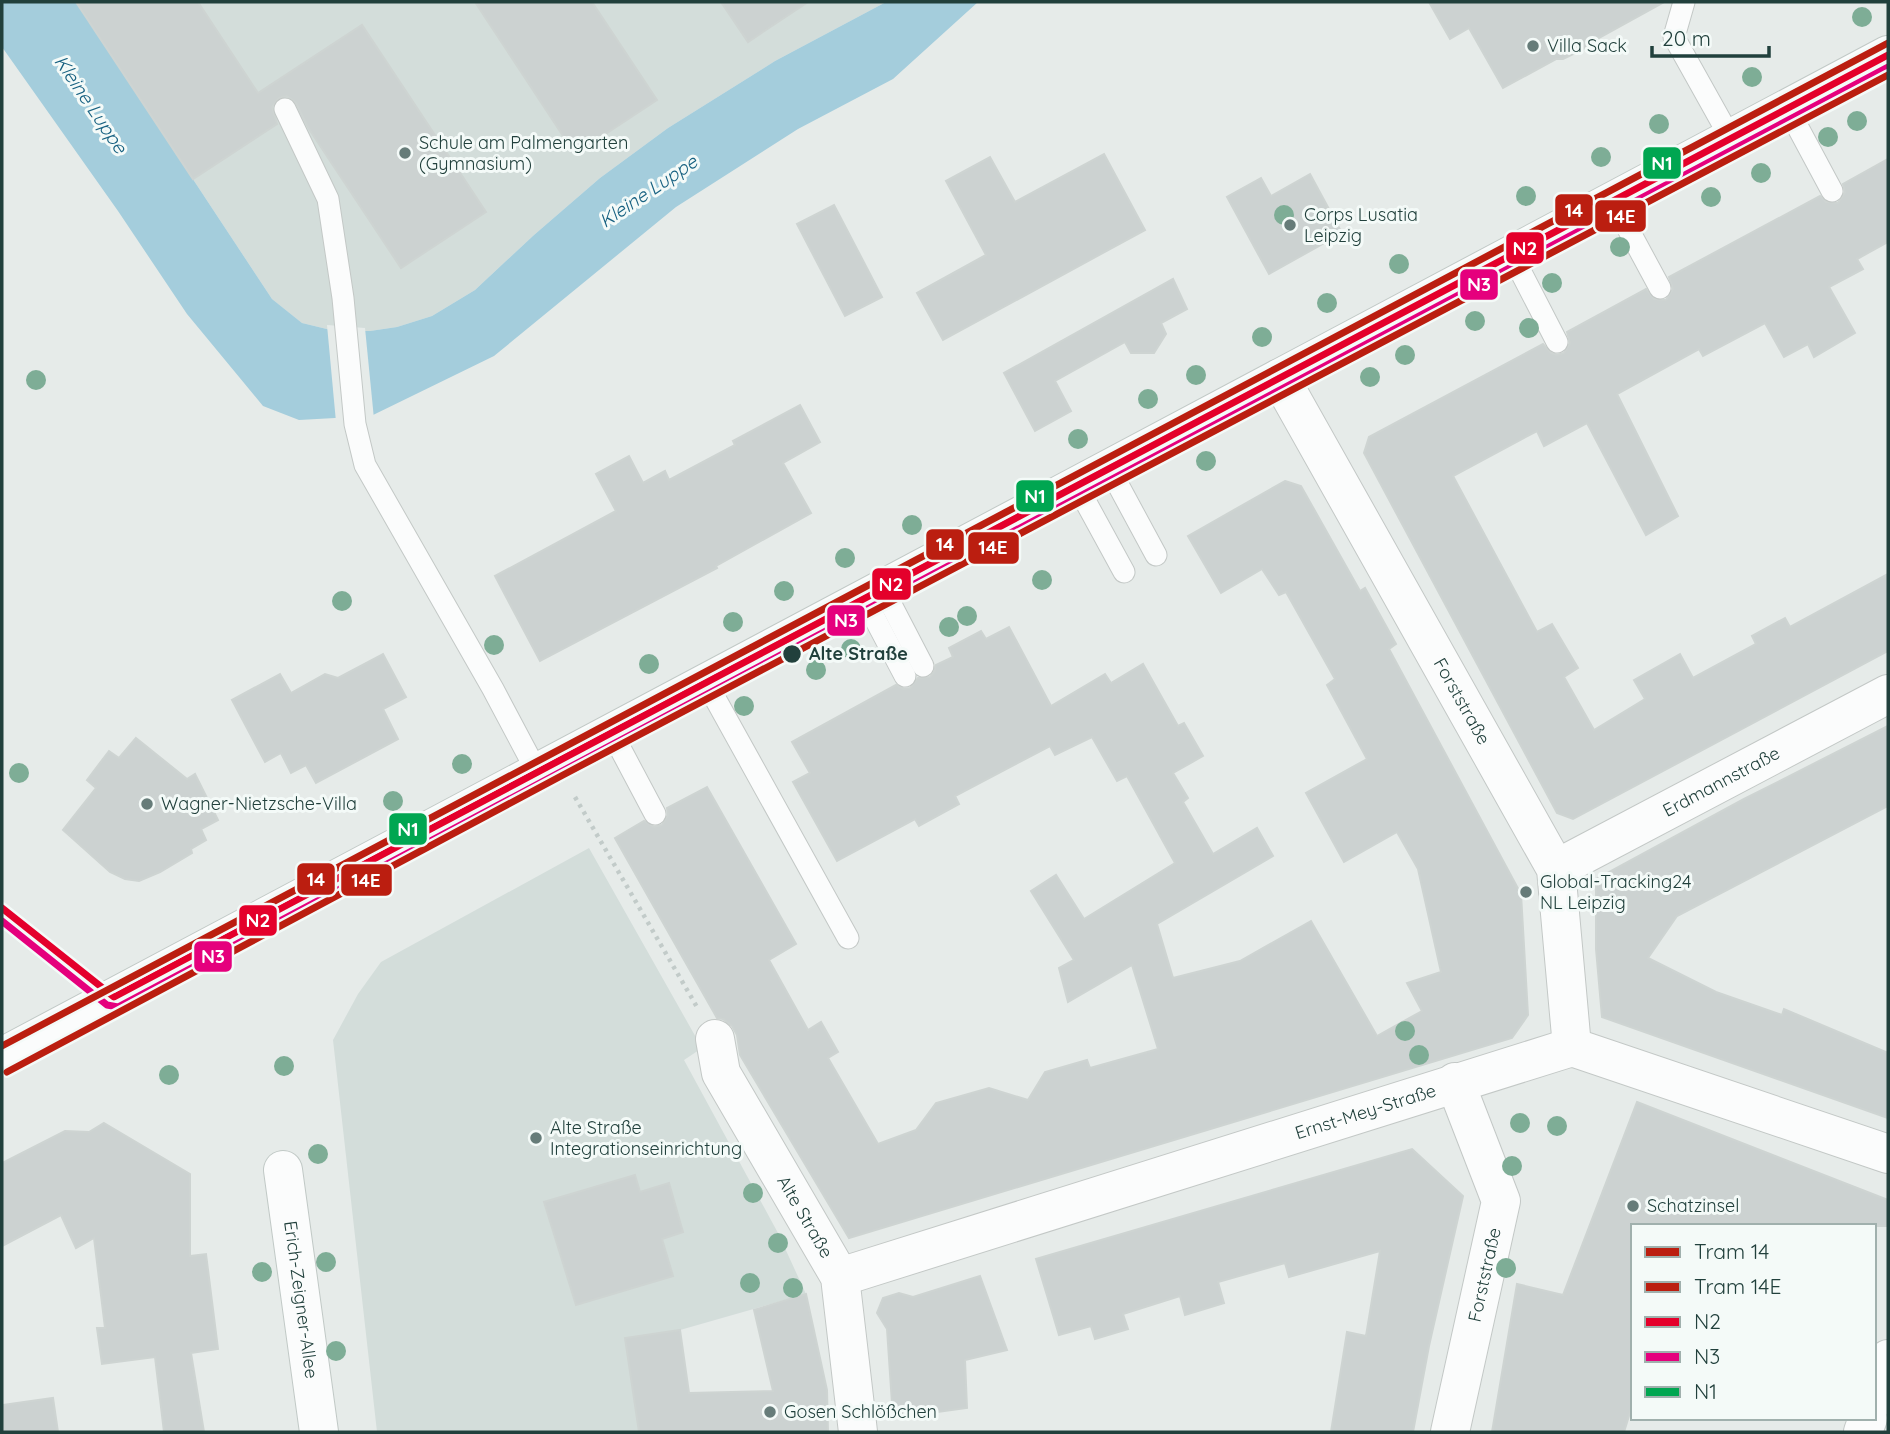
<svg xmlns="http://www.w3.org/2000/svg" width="1890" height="1434" font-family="Quicksand,sans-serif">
  <rect width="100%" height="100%" fill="#e6ebe9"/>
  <!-- built -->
  <g fill="#d3ddda">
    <polygon points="76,2 886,2 775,61 668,128 600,178 534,235 475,290 432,316 397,327 370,331 335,331 302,323 272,299"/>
    <polygon points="589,848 702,1048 684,1060 778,1233 806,1294 680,1330 625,1338 639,1432 377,1432 333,1040 358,994 381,962"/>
  </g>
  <!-- water -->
  <polygon fill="#a4cddc" points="2,2 76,2 272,299 302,323 335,331 370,331 397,327 432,316 475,290 534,235 600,178 668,128 775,61 886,2 978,2 893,79 798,129 676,207 494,356 371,416 299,420 263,406 187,314 118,211 2,47"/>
  <!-- pier -->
  <polygon fill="#e6ebe9" points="327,325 365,328 374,419 336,422"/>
  <!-- building -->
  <g fill="#ccd2d1" stroke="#ced4d2" stroke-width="2">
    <polygon points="76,2 198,2 258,93 362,25 486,212 401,268 309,129 296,103 287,96 279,98 272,107 277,124 193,179"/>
    <polygon points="475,2 592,2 657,100 575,154"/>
    <polygon points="721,2 808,2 748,42"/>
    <polygon points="1429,2 1664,2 1586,45 1588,47 1563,59 1556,59 1503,88 1469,28 1450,39"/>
    <polygon points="1104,154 1145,230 943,340 917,293 986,255 946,181 990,157 1015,202"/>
    <polygon points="1888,159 1888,242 1857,259 1863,269 1829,287 1855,333 1814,357 1808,344 1784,357 1765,323 1703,356 1699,349 1617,394 1678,516 1646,535 1587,423 1544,446 1537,431 1453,476 1537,632 1552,624 1578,668 1564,677 1594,730 1645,699 1634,680 1680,654 1693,678 1756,644 1752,636 1785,618 1790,627 1888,574 1888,651 1573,819 1557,813 1364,453 1369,437 1543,344 1551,353 1557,355 1564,353 1570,343 1567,332 1646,289 1654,299 1666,300 1673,289 1669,277 1820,196 1826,202 1838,203 1845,192 1843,184"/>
    <polygon points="1310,174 1342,233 1269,274 1227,197 1261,178 1271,196"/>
    <polygon points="834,205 882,297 845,316 797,224"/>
    <polygon points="1173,279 1187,309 1161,323 1166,334 1154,353 1131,353 1125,342 1055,381 1071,411 1035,431 1004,373"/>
    <polygon points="800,405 820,442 783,463 811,513 716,566 717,568 540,661 495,576 616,511 596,474 629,456 643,483 665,471 669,480 735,445 733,441"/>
    <polygon points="1285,481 1301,486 1360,591 1365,588 1396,644 1389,649 1521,894 1528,1015 1512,1038 849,1238 740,1055 737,1035 732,1026 723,1019 717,1018 615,838 644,821 654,827 662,825 668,815 667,808 707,787 796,944 769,960 808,1030 821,1022 838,1052 828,1058 878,1144 916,1130 936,1103 989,1088 1028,1100 1045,1072 1087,1060 1090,1068 1158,1049 1132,965 1068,1002 1059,968 1074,960 1031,891 1056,875 1084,919 1175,863 1127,776 1117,781 1092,737 1055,755 1050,746 955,796 959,804 919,826 915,819 837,861 793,782 810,773 792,742 896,685 904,689 910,688 918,678 930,677 934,672 936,665 953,657 949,648 981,631 986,639 1009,627 1051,706 1105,674 1111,683 1143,664 1178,726 1184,723 1203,756 1173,773 1188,798 1183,802 1213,854 1257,828 1273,856 1157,924 1173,978 1240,961 1311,921 1377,1036 1422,1011 1407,983 1441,972 1418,869 1397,832 1344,862 1306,793 1367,759 1327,685 1335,679 1286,592 1279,595 1262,569 1221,593 1188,536"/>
    <polygon points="383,654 406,697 383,709 398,739 316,783 306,765 291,773 281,753 265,762 232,700 280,674 291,693 325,674 338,678"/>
    <polygon points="1888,726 1888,806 1677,916 1648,958 1716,992 1782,1015 1784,1009 1888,1053 1888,1118 1602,1017 1596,949 1596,879 1744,799"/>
    <polygon points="136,738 187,779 195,774 218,820 201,829 206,840 191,849 192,853 160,872 139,881 125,879 110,872 63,830 96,788 87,780 109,751 119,758"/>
    <polygon points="1637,1102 1888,1200 1888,1226 1633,1226 1633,1403 1624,1432 1492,1432 1517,1284 1563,1295"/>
    <polygon points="104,1123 190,1174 190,1256 206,1254 218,1349 191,1353 204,1432 164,1432 155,1357 102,1364 97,1328 105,1328 94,1238 76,1248 61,1215 2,1246 2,1163 65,1131 89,1132"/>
    <polygon points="1412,1149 1463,1196 1429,1346 1413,1432 1331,1432 1347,1332 1366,1336 1380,1251 1289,1277 1285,1263 1218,1282 1224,1303 1185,1315 1180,1296 1123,1314 1128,1329 1095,1339 1091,1326 1059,1335 1036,1259"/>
    <polygon points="635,1175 640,1192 669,1183 683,1232 662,1239 673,1276 576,1305 544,1202"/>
    <polygon points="980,1276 1007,1350 965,1360 967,1408 893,1418 887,1329 877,1313 883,1298 899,1293 913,1297"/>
    <polygon points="806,1294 827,1390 828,1432 639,1432 625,1338 680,1330 689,1393 773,1391 754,1310"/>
    <polygon points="53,1398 58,1432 2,1432 2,1405"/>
  </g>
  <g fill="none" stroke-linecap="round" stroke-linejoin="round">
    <!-- lane casing -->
    <g stroke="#c3c8c6" stroke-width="23">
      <g id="lane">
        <polyline points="1684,2 1674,37 1731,139"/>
        <polyline points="285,109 328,199 343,298 355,424 365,465 493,689 537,772"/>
        <polyline points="1788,109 1832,191"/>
        <polyline points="1613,201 1660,288"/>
        <polyline points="1512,255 1557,342"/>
        <polyline points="1109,468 1156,555"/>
        <polyline points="1077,486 1124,572"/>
        <polyline points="883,589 923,666"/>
        <polyline points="864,598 905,676"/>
        <polyline points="706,682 848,938"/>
        <polyline points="612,733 655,814"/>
      </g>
    </g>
    <!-- street casing -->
    <g stroke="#c3c8c6" stroke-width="40">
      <g id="street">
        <path id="s1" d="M 1280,378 L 1556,869 L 1572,1047"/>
        <path id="s2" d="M 1556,869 L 1888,694"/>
        <path id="s3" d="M 715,1039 L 721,1073 L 840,1277 L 858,1432"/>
        <path id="s4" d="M 840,1277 L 1572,1047 L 1888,1154"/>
        <polyline points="1874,1400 1888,1359"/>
        <path id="s5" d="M 1450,1432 L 1501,1201 L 1455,1082"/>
        <polyline points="1863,1432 1868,1418"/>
      </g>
    </g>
    <!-- secondary casing -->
    <g stroke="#c1c9c6" stroke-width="40">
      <g id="secondary">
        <polyline points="2,1057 1888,55"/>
        <path id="s6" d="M 283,1170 L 319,1432"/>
      </g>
    </g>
    <!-- path -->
    <polyline stroke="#c2cbc9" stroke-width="4.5" stroke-dasharray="3.5 5" stroke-linecap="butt" points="575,797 697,1007"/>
    <!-- lane -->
    <use href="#lane" stroke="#fbfcfc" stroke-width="21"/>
    <!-- street -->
    <use href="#street" stroke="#fbfcfc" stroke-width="38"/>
    <!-- secondary -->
    <use href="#secondary" stroke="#fbfcfc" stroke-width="38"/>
    <!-- bus-1 casing -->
    <g stroke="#f4faf8" stroke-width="12">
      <polyline id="bus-1" points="2,908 114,997 1888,55"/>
    </g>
    <!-- bus-2 casing -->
    <g stroke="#f4faf8" stroke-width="12">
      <polyline id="bus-2" points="2,921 107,1005 118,1007 1888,67"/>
    </g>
    <!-- bus-3 casing -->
    <g stroke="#f4faf8" stroke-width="12">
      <polyline id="bus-3" points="2,1045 1883,46"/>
    </g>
    <!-- bus-1 -->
    <use href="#bus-1" stroke="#e4002b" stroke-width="7"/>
    <!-- bus-2 -->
    <use href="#bus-2" stroke="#e5007d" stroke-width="7"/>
    <!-- bus-3 -->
    <use href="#bus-3" stroke="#00a651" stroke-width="7"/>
    <!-- tram-1 casing -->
    <g stroke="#f4faf8" stroke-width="12">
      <polyline id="tram-1" points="2,1046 1888,43"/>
    </g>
    <!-- tram-2 casing -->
    <g stroke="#f4faf8" stroke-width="12">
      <polyline id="tram-2" points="7,1072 563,775 1888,75"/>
    </g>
    <!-- tram-1 -->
    <use href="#tram-1" stroke="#bb1e10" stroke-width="7"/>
    <!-- tram-2 -->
    <use href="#tram-2" stroke="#bb1e10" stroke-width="7"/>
  </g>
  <!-- trees -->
  <g fill="#7ead96">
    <circle cx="1862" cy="17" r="10"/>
    <circle cx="1752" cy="77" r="10"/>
    <circle cx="1857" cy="121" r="10"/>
    <circle cx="1659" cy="124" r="10"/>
    <circle cx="1828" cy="137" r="10"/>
    <circle cx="1601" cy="157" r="10"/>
    <circle cx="1761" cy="173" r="10"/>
    <circle cx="1526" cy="196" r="10"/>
    <circle cx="1711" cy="197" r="10"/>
    <circle cx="1284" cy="215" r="10"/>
    <circle cx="1620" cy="247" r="10"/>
    <circle cx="1399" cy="264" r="10"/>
    <circle cx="1552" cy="283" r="10"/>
    <circle cx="1327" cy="303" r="10"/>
    <circle cx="1475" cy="321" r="10"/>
    <circle cx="1529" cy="328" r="10"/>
    <circle cx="1262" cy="337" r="10"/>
    <circle cx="1405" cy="355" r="10"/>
    <circle cx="1196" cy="375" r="10"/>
    <circle cx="1370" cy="377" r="10"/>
    <circle cx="36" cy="380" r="10"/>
    <circle cx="1148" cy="399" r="10"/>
    <circle cx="1078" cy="439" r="10"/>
    <circle cx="1206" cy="461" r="10"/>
    <circle cx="912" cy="525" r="10"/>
    <circle cx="845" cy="558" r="10"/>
    <circle cx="1042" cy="580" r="10"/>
    <circle cx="784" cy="591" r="10"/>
    <circle cx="342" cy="601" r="10"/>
    <circle cx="967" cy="616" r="10"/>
    <circle cx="733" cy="622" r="10"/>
    <circle cx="949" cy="627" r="10"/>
    <circle cx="494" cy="645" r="10"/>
    <circle cx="851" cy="649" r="10"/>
    <circle cx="649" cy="664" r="10"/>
    <circle cx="816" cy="670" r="10"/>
    <circle cx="744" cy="706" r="10"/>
    <circle cx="462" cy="764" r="10"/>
    <circle cx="19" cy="773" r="10"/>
    <circle cx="393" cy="801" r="10"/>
    <circle cx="1405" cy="1031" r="10"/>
    <circle cx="1419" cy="1055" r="10"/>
    <circle cx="284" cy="1066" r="10"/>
    <circle cx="169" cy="1075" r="10"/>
    <circle cx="1520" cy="1123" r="10"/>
    <circle cx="1557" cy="1126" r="10"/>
    <circle cx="318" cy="1154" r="10"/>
    <circle cx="1512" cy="1166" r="10"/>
    <circle cx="753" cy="1193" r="10"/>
    <circle cx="778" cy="1243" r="10"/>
    <circle cx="326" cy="1262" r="10"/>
    <circle cx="1506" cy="1268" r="10"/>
    <circle cx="262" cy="1272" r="10"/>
    <circle cx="750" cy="1283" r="10"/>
    <circle cx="793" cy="1288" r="10"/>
    <circle cx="336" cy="1351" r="10"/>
  </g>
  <!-- markers -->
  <g fill="#667c79" stroke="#f4faf8" stroke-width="2.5">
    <circle cx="1533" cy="46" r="7"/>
    <circle cx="405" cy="153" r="7"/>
    <circle cx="1290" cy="225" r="7"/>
    <circle cx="147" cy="804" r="7"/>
    <circle cx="1526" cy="892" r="7"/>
    <circle cx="536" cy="1138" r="7"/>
    <circle cx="1633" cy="1206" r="7"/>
    <circle cx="770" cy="1412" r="7"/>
  </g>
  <circle fill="#21403c" stroke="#f4faf8" stroke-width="2.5" cx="792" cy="654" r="10"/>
  <g text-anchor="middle" stroke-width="6" stroke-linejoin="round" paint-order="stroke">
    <!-- poi labels -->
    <g font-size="18" fill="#21403c" stroke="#f4faf8" text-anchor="start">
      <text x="1547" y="52">Villa Sack</text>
      <text x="419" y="149">Schule am Palmengarten<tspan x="419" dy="21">(Gymnasium)</tspan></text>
      <text x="1304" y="221">Corps Lusatia<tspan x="1304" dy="21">Leipzig</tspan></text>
      <text x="161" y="810">Wagner-Nietzsche-Villa</text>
      <text x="1540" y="888">Global-Tracking24<tspan x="1540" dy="21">NL Leipzig</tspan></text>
      <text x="550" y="1134">Alte Straße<tspan x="550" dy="21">Integrationseinrichtung</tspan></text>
      <text x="1647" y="1212">Schatzinsel</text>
      <text x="784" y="1418">Gosen Schlößchen</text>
    </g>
    <!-- stop labels -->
    <g font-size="18" font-weight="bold" fill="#21403c" stroke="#f4faf8" text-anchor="start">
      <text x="809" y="660">Alte Straße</text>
    </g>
    <!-- street labels -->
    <g font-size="18" fill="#21403c" stroke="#f4faf8">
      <text dy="6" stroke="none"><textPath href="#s1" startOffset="371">Forststraße</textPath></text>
      <text dy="6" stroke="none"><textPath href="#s2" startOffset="187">Erdmannstraße</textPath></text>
      <text dy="6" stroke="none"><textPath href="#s4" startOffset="551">Ernst-Mey-Straße</textPath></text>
      <text dy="6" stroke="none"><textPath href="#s3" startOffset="201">Alte Straße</textPath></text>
      <text dy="6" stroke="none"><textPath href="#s5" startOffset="161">Forststraße</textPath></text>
      <text dy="6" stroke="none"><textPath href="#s6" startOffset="131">Erich-Zeigner-Allee</textPath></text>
    </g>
    <!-- water labels -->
    <g font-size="19" font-style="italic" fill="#176181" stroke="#f4faf8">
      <text transform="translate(91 104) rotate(56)" y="7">Kleine Luppe</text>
      <text transform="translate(648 191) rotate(-34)" y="7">Kleine Luppe</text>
    </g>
  </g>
  <g stroke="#f4faf8" stroke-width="2.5">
    <rect x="1642" y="146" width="40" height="34" rx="7" fill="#00a651"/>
    <rect x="1554" y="193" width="40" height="34" rx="7" fill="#bb1e10"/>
    <rect x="1594" y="199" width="53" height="34" rx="7" fill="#bb1e10"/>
    <rect x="1505" y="231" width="40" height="34" rx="7" fill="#e4002b"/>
    <rect x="1459" y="268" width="40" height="33" rx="7" fill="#e5007d"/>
    <rect x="1015" y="479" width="40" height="34" rx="7" fill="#00a651"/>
    <rect x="925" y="528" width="40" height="33" rx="7" fill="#bb1e10"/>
    <rect x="967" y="531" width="53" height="34" rx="7" fill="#bb1e10"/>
    <rect x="871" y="567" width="41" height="34" rx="7" fill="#e4002b"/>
    <rect x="826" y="604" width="40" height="33" rx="7" fill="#e5007d"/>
    <rect x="388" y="812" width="40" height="34" rx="7" fill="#00a651"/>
    <rect x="296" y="862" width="40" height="34" rx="7" fill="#bb1e10"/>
    <rect x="340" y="863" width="53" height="34" rx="7" fill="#bb1e10"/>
    <rect x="238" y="904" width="40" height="33" rx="7" fill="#e4002b"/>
    <rect x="193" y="940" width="40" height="33" rx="7" fill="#e5007d"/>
  </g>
  <g font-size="19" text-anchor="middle" font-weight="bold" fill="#fff">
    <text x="1662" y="170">N1</text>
    <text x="1574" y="217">14</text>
    <text x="1621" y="223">14E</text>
    <text x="1525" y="255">N2</text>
    <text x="1479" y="291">N3</text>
    <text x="1035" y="503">N1</text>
    <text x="945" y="551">14</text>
    <text x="993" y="554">14E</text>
    <text x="891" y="591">N2</text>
    <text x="846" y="627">N3</text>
    <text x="408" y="836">N1</text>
    <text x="316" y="886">14</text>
    <text x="366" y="887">14E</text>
    <text x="258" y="927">N2</text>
    <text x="213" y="963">N3</text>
  </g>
  <!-- border -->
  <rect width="1890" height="1434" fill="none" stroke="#21403c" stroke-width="7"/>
  <!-- legend -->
  <rect x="1631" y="1224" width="245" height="196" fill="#f4faf8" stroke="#a0b0ad" stroke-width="2"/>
  <rect x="1645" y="1247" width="35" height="10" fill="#bb1e10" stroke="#a0b0ad" stroke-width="2"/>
  <text x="1694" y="1259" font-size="21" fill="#21403c">Tram 14</text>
  <rect x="1645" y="1282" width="35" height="10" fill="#bb1e10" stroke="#a0b0ad" stroke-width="2"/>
  <text x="1694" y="1294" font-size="21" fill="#21403c">Tram 14E</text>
  <rect x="1645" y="1317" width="35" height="10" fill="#e4002b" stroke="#a0b0ad" stroke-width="2"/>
  <text x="1694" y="1329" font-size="21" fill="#21403c">N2</text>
  <rect x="1645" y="1352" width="35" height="10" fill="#e5007d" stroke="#a0b0ad" stroke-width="2"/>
  <text x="1694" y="1364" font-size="21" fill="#21403c">N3</text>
  <rect x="1645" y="1387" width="35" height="10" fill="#00a651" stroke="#a0b0ad" stroke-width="2"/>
  <text x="1694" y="1399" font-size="21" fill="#21403c">N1</text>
  <!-- scale -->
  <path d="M1652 46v10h117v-10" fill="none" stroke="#21403c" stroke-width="3.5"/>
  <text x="1662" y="46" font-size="21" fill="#21403c" stroke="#f4faf8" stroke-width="5" paint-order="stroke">20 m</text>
</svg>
